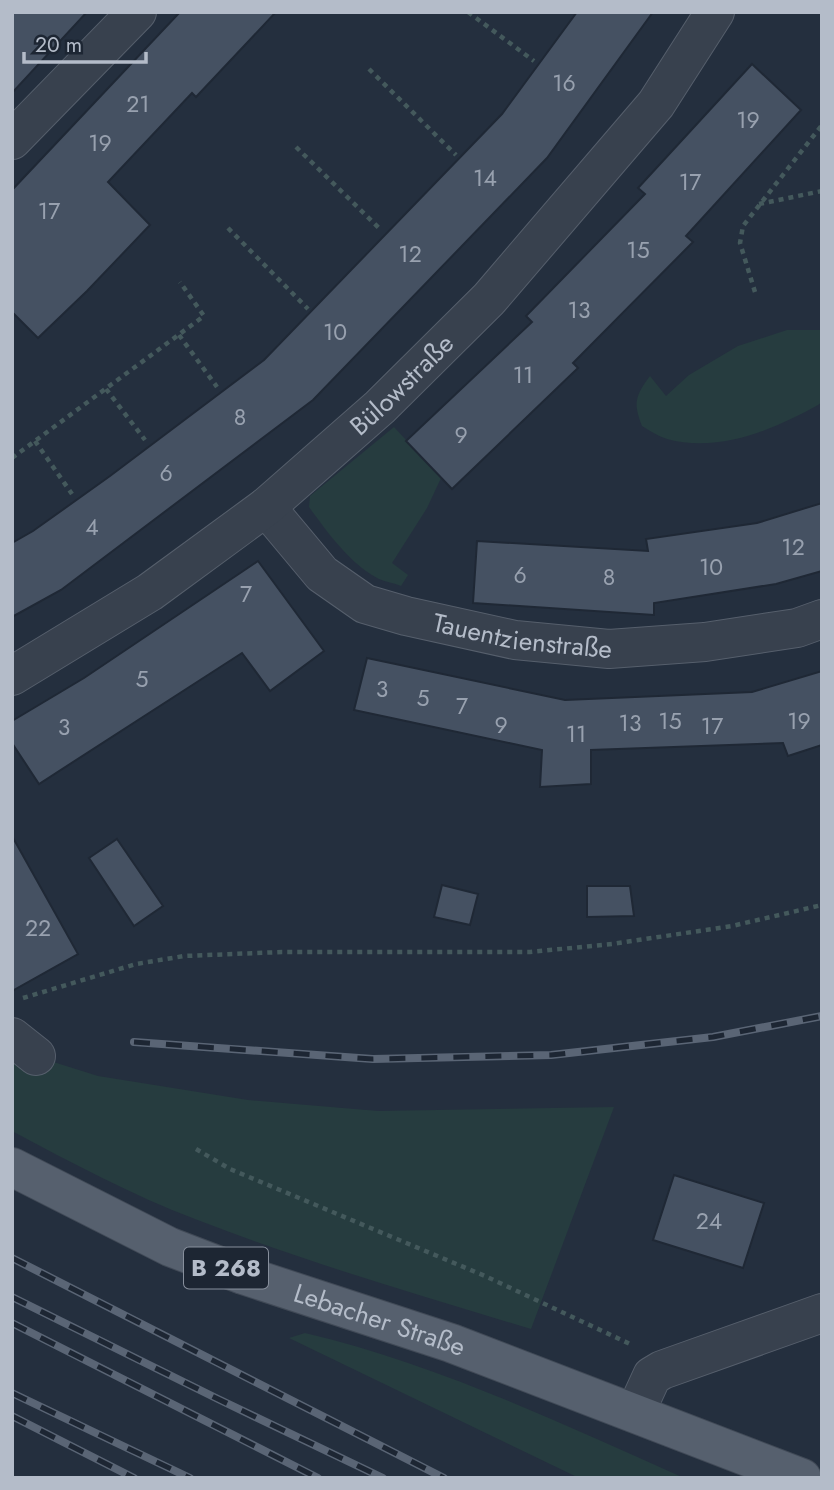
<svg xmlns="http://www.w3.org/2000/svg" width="834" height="1490" font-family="Jost,sans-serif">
  <rect width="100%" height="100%" fill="#242f3e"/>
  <!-- green -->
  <g fill="#263c3f">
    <path d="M 787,330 L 822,330 L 822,402 L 818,405 C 773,430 719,453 667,439 C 658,436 650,431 642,426 C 633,403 635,396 650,376 L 666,396 L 689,375 L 738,346 Z"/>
    <path d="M 394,427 L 441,478 L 427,508 L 392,563 L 408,575 L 401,586 C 394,583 386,582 379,579 C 350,564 328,533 309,507 L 310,496 Z"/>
    <path d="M 12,1049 L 98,1076 L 248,1100 L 378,1111 L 614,1107 L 531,1329 C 419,1295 305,1262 195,1219 C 132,1195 72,1163 12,1131 Z"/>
    <path d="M 305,1333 C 437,1364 560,1423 684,1478 L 579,1478 L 289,1338 Z"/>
  </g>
  <!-- building -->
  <g fill="#455162" stroke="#1f2835" stroke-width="2">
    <polygon points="12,12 87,12 12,93"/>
    <polygon points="180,12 276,12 196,97 192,93 108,182 150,225 87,291 38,338 12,312 12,190"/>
    <polygon points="577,12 653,12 547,158 313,400 61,590 12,617 12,543 33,531 110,476 264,360 502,114"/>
    <polygon points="752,64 801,110 686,236 693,242 573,363 578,368 452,489 406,441 532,322 526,316 645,194 638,188"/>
    <polygon points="822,503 822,571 776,584 654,603 654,615 473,603 477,541 648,551 646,539 757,523"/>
    <polygon points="258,561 324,651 270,691 242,653 39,784 12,743 12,721 84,678"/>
    <polygon points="367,658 565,700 752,692 822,671 822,745 788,756 783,743 591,750 591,784 540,787 542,750 354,710"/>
    <polygon points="12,836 78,954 12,991"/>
    <polygon points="117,839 163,906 134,926 89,858"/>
    <polygon points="442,885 478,894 470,925 434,917"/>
    <polygon points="587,886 630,886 634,916 587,917"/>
    <polygon points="674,1175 764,1203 743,1268 653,1240"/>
  </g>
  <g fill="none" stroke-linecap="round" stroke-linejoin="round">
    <!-- minor casing -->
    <g stroke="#565f6c" stroke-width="40">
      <g id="minor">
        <polyline points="12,140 137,12"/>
        <path id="s1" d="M 266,507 L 322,574 L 365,604 L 406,616 L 515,640 L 609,649 L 705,642 L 797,628 L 822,619"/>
        <path id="s2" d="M 12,676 L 150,592 L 266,507 L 380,407 L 489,299 L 656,104 L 715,12"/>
        <polyline points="12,1037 36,1056"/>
        <polyline points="635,1413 652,1376 662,1370 822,1313"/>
      </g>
    </g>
    <!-- major casing -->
    <g stroke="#414a57" stroke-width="40">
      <g id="major">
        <path id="s3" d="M 12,1167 L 170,1247 L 243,1275 L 451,1343 L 802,1478"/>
      </g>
    </g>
    <!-- path -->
    <g stroke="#44595c" stroke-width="4.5" stroke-dasharray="5 5" stroke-linecap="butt">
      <polyline points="468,12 534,61"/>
      <polyline points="369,69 456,155"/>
      <polyline points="296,147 381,230"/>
      <polyline points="759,204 822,191"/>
      <polyline points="228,228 308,309"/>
      <polyline points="755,292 740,243 743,226 822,125"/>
      <polyline points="179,335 217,387"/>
      <polyline points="106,389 145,440"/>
      <polyline points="35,441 72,494"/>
      <polyline points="12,458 204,316 180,282"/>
      <polyline points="23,998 136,964 184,956 282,952 530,952 612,944 732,926 822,905"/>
      <polyline points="196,1149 230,1169 485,1276 630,1344"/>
    </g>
    <!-- minor -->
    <use href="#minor" stroke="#38414e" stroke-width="38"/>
    <!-- major -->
    <use href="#major" stroke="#56606e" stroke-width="38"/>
    <!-- rail casing -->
    <g stroke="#5a6575" stroke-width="8">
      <g id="rail">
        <polyline points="134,1042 373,1059 551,1055 713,1037 822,1016"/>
        <polyline points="12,1258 444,1478"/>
        <polyline points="12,1297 218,1399 383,1478"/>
        <polyline points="12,1323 318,1478"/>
        <polyline points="12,1393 190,1478"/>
        <polyline points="12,1416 134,1478"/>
      </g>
    </g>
    <!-- rail -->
    <use href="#rail" stroke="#1d2633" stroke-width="5" stroke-dasharray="16" stroke-linecap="butt"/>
  </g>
  <g text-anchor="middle" stroke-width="7" stroke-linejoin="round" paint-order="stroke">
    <!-- number labels -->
    <g font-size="23" fill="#98a1af">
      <text x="564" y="91">16</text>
      <text x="138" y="112">21</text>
      <text x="748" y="128">19</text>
      <text x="100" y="151">19</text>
      <text x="485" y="186">14</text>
      <text x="690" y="190">17</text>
      <text x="49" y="219">17</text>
      <text x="638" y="258">15</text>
      <text x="410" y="262">12</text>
      <text x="579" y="318">13</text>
      <text x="335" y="340">10</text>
      <text x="523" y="383">11</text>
      <text x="240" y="425">8</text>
      <text x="461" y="443">9</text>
      <text x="166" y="481">6</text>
      <text x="92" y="535">4</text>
      <text x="793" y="555">12</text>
      <text x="711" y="575">10</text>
      <text x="520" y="583">6</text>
      <text x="609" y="585">8</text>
      <text x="246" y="602">7</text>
      <text x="142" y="687">5</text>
      <text x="382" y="697">3</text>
      <text x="423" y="706">5</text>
      <text x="462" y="714">7</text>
      <text x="670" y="729">15</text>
      <text x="799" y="729">19</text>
      <text x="630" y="731">13</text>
      <text x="501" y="733">9</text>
      <text x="712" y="734">17</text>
      <text x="64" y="735">3</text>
      <text x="576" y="742">11</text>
      <text x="38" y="936">22</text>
      <text x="709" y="1229">24</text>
    </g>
    <!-- shield labels -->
    <rect fill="#1d2633" stroke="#878f9c" stroke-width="2" x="184" y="1247.5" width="84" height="41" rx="5"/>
    <g font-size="24" font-weight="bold" fill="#b4bcc9">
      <text x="226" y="1276">B 268</text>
    </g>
    <!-- street labels -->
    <g font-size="26" fill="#b4bcc9" stroke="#1d2633">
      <text dy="9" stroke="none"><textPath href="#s2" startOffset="488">Bülowstraße</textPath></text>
      <text dy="9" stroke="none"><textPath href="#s1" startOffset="301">Tauentzienstraße</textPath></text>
      <text dy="9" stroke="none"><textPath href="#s3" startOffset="399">Lebacher Straße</textPath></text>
    </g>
  </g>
  <!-- border -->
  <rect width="834" height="1490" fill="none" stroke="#b4bcc9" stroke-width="28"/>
  <!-- scale -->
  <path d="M24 52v10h122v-10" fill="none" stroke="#b4bcc9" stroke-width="3.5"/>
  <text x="35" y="52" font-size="21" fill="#b4bcc9" stroke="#1d2633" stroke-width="5" paint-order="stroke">20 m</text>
</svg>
